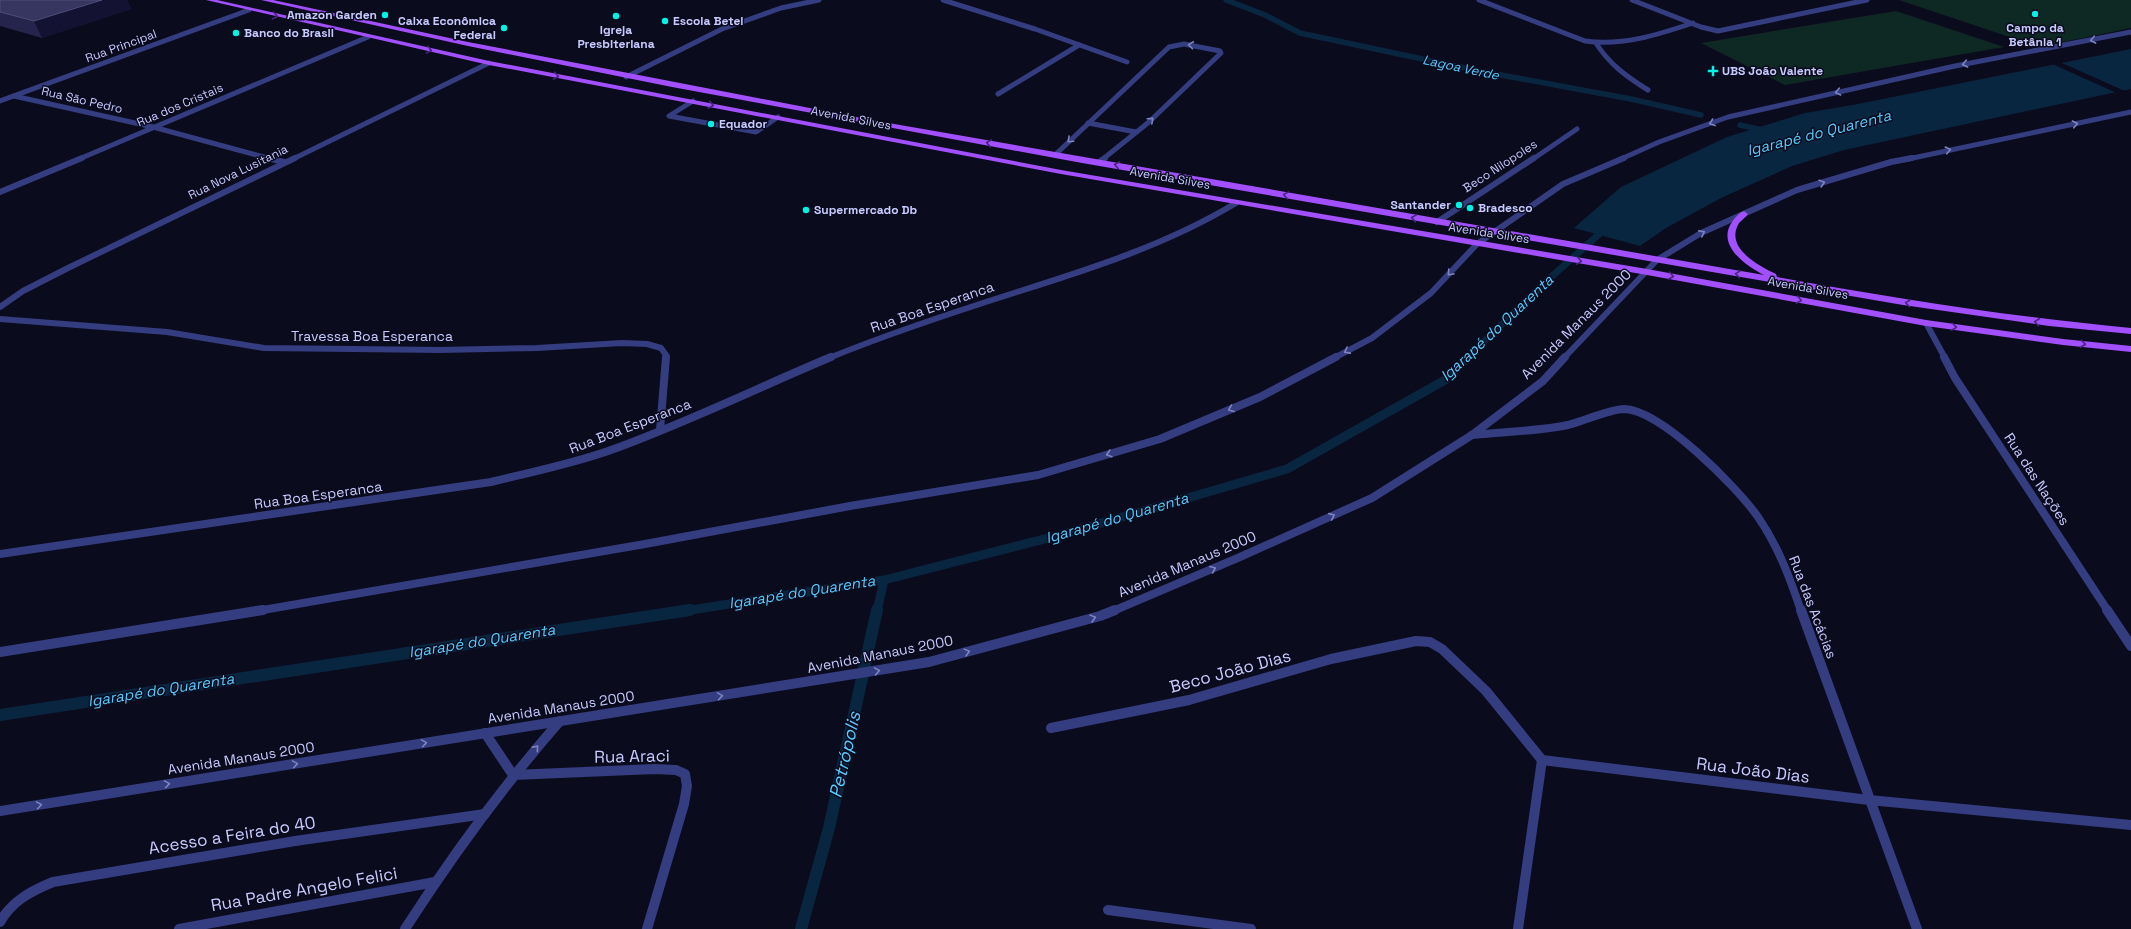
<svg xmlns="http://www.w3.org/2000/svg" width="2131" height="929" font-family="'Space Grotesk',sans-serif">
  <rect width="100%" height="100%" fill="#0b0b1e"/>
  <!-- green -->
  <g fill="#0e2823">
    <polygon points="1899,0 2131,0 2131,28 2039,47"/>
    <polygon points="1896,11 2004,47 1785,85 1701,43"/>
  </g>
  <!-- water -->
  <polygon fill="#092640" points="2131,49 2131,89 1844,150 1792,166 1721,198 1666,228 1640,246 1574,228 1621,187 1727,137 1805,113 1853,105"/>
  <!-- pier -->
  <polygon fill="#0b0b1e" points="2059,62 2071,67 2127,92 2119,94 2050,63"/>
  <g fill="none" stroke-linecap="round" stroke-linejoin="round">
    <!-- stream-far3 -->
    <g stroke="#092640" stroke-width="5.5">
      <polyline points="1226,0 1265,15 1300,33 1479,71 1631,99 1701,115"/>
      <polyline points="1740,125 1767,131"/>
    </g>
    <!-- stream-far2 -->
    <polyline stroke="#092640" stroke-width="7" points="1467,358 1539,288 1607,227"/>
    <!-- stream-far1 -->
    <g stroke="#092640" stroke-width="9">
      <polyline points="684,611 884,580 1064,534 1287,469 1445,380 1468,357"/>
      <polyline points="877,611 884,580"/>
    </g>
    <!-- stream -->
    <g stroke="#092640" stroke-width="12">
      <polyline points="0,715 690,610"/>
      <polyline points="801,929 829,828 877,610"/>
    </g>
    <!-- service-far1 -->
    <g stroke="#343d7f" stroke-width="5">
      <path d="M 1596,43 C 1609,64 1627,77 1648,90"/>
      <polyline points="998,94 1079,45"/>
      <polyline points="693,101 669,116 756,132 778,117"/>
      <polyline points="1088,123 1136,132"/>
      <polyline points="1055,155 1169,47 1184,44 1220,51 1221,53 1149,122 1103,159"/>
      <polyline points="1533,159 1577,129"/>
    </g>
    <!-- service -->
    <g stroke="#343d7f" stroke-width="6">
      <polyline points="1099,162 1105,158"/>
      <polyline points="1437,222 1534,158"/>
    </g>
    <!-- minor-far3 -->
    <g stroke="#343d7f" stroke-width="5">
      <polyline points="943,0 1035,29 1127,62"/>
      <path d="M 1479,0 L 1585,41 C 1623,46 1657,35 1693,23"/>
      <polyline points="1632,0 1701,27 1718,31 1867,0"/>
      <polyline points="14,96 153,127 271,159"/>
      <polyline points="0,101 249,10"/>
      <polyline points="79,159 368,37"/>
      <polyline points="293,159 489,63"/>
    </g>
    <!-- minor-far2 -->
    <g stroke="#343d7f" stroke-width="6">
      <polyline points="267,158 284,162"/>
      <polyline points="0,192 82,158"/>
      <polyline points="0,307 23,291 68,268 295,158"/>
      <polyline points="0,319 167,332 264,348 440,350 537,348 622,343 647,344 661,348 666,355 666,358"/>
      <polyline points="1926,323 1945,358"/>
      <path d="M 829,358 C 890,333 954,312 1017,292 C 1093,268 1168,244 1236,203"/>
    </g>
    <!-- minor-far1 -->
    <g stroke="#343d7f" stroke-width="8">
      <polyline points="1944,357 1955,378 2108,611"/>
      <polyline points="660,430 666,357"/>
      <path d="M 1472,435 C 1501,432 1540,431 1568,425 C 1583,421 1611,409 1624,409 C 1661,410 1737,487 1758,517 C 1778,546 1790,578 1801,611"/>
      <path d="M 0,554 L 491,482 C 531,472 572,464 611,450 C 686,423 757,388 831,357"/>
    </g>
    <!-- minor -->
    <g stroke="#343d7f" stroke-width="10">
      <polyline points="1801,610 1917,929"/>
      <polyline points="2107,610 2131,646"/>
      <polyline points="1051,728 1189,700 1331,659 1416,641 1430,642 1442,649 1486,691 1542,760"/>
      <polyline points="485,733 513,775"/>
      <polyline points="1542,760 1869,800 2131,825"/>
      <polyline points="513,775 655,769 676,770 685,774 687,786 684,804 647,929"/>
      <polyline points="1108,910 1251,929"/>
      <path d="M 0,922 C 12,901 31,891 53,882 L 295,841 L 485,814"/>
      <polyline points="179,929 435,882"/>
      <path d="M 405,929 C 452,856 503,786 560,721"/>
      <polyline points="1518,929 1542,760"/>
    </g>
    <!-- tertiary-far3 -->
    <g stroke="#343d7f" stroke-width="5">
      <polyline points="626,77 722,29 781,8 819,0"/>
      <polyline points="1621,159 1659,142 1728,117 1955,66 2131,32"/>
      <polyline points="1908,159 2131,112"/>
    </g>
    <!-- tertiary-far2 -->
    <g stroke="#343d7f" stroke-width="6">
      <polyline points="1334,358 1372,338 1431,293 1477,244 1563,184 1624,158"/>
      <polyline points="1564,358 1657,260 1701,233 1797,190 1891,162 1912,158"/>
    </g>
    <!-- tertiary-far1 -->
    <g stroke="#343d7f" stroke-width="8">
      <polyline points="257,611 645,544 850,506 1038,475 1160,439 1260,397 1336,357"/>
      <polyline points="1113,611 1240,557 1372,498 1472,435 1543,381 1565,357"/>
    </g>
    <!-- tertiary -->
    <g stroke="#343d7f" stroke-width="10">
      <polyline points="0,652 263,610"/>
      <polyline points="0,811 929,662 1100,616 1115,610"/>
    </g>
    <!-- primary -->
    <g fill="#a14fff" fill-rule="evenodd">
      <polygon points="206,0 217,0 489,61 1061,170 1647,269 1926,320 2063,339 2131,346 2131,352 2063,345 1926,326 1647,275 1061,174 489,65"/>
      <path d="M 261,0 L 273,0 L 468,42 L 877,121 L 1764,275 C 1746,266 1716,245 1732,222 C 1735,217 1739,213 1744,211 L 1748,214 C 1746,217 1742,220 1739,223 C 1724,248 1759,266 1776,274 L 1777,277 C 1894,298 2012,317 2131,328 L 2131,334 L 2049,326 L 1903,305 L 1082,163 L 672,87 L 468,46 Z"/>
    </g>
  </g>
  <!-- wall -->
  <polygon fill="#24244d" points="0,0 127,0 131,9 42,38 0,26"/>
  <!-- shaded-wall -->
  <polygon fill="#131232" points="102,0 127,0 131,9 42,38 34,21"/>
  <!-- building -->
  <polygon fill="#363660" stroke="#4d4d79" points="0,0 102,0 34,21 0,12"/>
  <!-- one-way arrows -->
  <defs><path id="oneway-chevron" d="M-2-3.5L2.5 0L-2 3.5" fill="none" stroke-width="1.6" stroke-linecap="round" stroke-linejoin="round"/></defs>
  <g stroke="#472678">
    <use href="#oneway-chevron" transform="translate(275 16) rotate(13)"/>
    <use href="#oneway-chevron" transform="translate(429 50) rotate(12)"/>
    <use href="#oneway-chevron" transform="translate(556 76) rotate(10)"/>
    <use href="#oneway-chevron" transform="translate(711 105) rotate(11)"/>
    <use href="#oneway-chevron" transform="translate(989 143) rotate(-170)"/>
    <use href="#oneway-chevron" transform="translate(1117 165) rotate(-170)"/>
    <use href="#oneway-chevron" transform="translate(1286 195) rotate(-170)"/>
    <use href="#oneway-chevron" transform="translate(1414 218) rotate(-170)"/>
    <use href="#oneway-chevron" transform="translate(1579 261) rotate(9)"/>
    <use href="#oneway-chevron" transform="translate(1738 274) rotate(-171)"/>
    <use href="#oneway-chevron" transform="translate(1671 276) rotate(10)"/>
    <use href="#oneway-chevron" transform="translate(1799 300) rotate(10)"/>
    <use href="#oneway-chevron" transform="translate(1908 303) rotate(-172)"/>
    <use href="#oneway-chevron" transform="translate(2037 322) rotate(-172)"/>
    <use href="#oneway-chevron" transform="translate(1954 327) rotate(8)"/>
    <use href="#oneway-chevron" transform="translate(2083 344) rotate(6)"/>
  </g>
  <g stroke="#7e84bf">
    <use href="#oneway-chevron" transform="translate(2093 40) rotate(169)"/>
    <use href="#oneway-chevron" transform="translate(1191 45) rotate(-172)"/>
    <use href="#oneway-chevron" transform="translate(1965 64) rotate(169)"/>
    <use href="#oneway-chevron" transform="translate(1838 92) rotate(168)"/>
    <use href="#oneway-chevron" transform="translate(1151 120) rotate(-42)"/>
    <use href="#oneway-chevron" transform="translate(1712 123) rotate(160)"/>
    <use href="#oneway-chevron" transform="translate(2075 124) rotate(-12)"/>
    <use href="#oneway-chevron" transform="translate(1070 140) rotate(137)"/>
    <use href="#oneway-chevron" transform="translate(1948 150) rotate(-12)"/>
    <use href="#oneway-chevron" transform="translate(1822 183) rotate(-17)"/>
    <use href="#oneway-chevron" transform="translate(1702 233) rotate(-27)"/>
    <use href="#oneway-chevron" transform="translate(1450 273) rotate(133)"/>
    <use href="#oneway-chevron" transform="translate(1347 351) rotate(152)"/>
    <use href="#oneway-chevron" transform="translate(1231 409) rotate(158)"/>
    <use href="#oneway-chevron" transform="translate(1109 454) rotate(164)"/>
    <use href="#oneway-chevron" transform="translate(1332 516) rotate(-24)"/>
    <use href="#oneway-chevron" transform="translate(1213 569) rotate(-23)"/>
    <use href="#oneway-chevron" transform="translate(1093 618) rotate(-15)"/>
    <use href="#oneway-chevron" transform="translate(967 652) rotate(-15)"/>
    <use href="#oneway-chevron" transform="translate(877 671) rotate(-10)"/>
    <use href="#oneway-chevron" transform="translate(720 696) rotate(-9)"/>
    <use href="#oneway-chevron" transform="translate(424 743) rotate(-9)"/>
    <use href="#oneway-chevron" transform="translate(536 748) rotate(-49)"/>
    <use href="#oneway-chevron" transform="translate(295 764) rotate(-9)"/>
    <use href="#oneway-chevron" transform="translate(167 784) rotate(-9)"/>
    <use href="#oneway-chevron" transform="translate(39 805) rotate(-9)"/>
  </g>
  <!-- markers -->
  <g fill="#00f3e4" stroke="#0b0b1e" stroke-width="1.5">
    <circle cx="2035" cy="14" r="4"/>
    <circle cx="385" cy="15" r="4"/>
    <circle cx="616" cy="16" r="4"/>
    <circle cx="665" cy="21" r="4"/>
    <circle cx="504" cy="28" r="4"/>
    <circle cx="236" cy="33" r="4"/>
    <path d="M1711 65h4v4h4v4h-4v4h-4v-4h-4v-4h4z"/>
    <circle cx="711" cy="124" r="4"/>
    <circle cx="1459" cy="205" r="4"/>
    <circle cx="1470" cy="208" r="4"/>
    <circle cx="806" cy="210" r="4"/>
  </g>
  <g text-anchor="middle" stroke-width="3" stroke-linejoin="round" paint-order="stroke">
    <!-- far-poi labels -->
    <g font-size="12" font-weight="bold" fill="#c8cbff" stroke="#0b0b1e" text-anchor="start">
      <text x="377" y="19" text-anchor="end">Amazon Garden</text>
      <text x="496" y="25" text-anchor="end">Caixa Econômica<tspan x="496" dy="14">Federal</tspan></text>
      <text x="673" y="25">Escola Betel</text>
      <text x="2035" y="32" text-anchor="middle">Campo da<tspan x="2035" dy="14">Betânia 1</tspan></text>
      <text x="616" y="34" text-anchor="middle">Igreja<tspan x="616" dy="14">Presbiteriana</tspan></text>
      <text x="244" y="37">Banco do Brasil</text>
      <text x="1722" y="75">UBS João Valente</text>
      <text x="719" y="128">Equador</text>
      <text x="1451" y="209" text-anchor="end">Santander</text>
      <text x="1478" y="212">Bradesco</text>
      <text x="814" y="214">Supermercado Db</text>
    </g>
    <!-- far-street labels -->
    <g font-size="12" fill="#c8cbff" stroke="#0b0b1e">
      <text transform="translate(121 46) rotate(-20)" y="4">Rua Principal</text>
      <text transform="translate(82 100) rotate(13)" y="4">Rua São Pedro</text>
      <text transform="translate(180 105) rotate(-23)" y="4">Rua dos Cristais</text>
      <text transform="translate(851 118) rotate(11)" y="4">Avenida Silves</text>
      <text transform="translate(1500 166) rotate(-33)" y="4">Beco Nilopoles</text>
      <text transform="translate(238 172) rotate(-26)" y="4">Rua Nova Lusitania</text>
      <text transform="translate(1170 178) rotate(10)" y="4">Avenida Silves</text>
      <text transform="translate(1489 233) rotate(9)" y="4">Avenida Silves</text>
      <text transform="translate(1808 288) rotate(10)" y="4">Avenida Silves</text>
    </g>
    <!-- far-water labels -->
    <g font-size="13" font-style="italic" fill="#56ccff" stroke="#0b0b1e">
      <text transform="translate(1461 67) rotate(12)" y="5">Lagoa Verde</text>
    </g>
    <!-- street labels -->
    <g font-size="14" fill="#c8cbff" stroke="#0b0b1e">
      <text transform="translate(932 307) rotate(-19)" y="5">Rua Boa Esperanca</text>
      <text transform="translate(1576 324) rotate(-45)" y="5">Avenida Manaus 2000</text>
      <text x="372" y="341">Travessa Boa Esperanca</text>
      <text transform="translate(630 426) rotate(-21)" y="5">Rua Boa Esperanca</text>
      <text transform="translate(2037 479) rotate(57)" y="5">Rua das Nações</text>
      <text transform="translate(318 495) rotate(-8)" y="5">Rua Boa Esperanca</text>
      <text transform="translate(1187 564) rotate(-23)" y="5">Avenida Manaus 2000</text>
      <text transform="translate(1813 607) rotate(69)" y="5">Rua das Acácias</text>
      <text transform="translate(880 654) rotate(-11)" y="5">Avenida Manaus 2000</text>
      <text transform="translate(561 707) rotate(-9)" y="5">Avenida Manaus 2000</text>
      <text transform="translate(241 758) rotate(-9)" y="5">Avenida Manaus 2000</text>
    </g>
    <!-- water labels -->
    <g font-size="15" font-style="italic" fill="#56ccff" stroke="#0b0b1e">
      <text transform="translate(1819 133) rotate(-14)" y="5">Igarapé do Quarenta</text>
      <text transform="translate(1497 328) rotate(-43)" y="5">Igarapé do Quarenta</text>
      <text transform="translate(1117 518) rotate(-16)" y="5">Igarapé do Quarenta</text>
      <text transform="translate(802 592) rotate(-9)" y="5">Igarapé do Quarenta</text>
      <text transform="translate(482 641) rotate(-9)" y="5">Igarapé do Quarenta</text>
      <text transform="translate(161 690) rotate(-9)" y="5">Igarapé do Quarenta</text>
    </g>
    <!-- near-street labels -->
    <g font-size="17" fill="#c8cbff" stroke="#0b0b1e">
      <text transform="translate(1230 671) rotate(-15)" y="6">Beco João Dias</text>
      <text transform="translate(632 756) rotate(-1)" y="6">Rua Araci</text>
      <text transform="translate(1753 770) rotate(7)" y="6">Rua João Dias</text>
      <text transform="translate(232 835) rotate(-9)" y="6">Acesso a Feira do 40</text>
      <text transform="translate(304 889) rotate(-10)" y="6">Rua Padre Angelo Felici</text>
    </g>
    <!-- near-water labels -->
    <g font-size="18" font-style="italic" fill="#56ccff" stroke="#0b0b1e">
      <text transform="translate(845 755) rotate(-77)" y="6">Petrópolis</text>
    </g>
  </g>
</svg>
